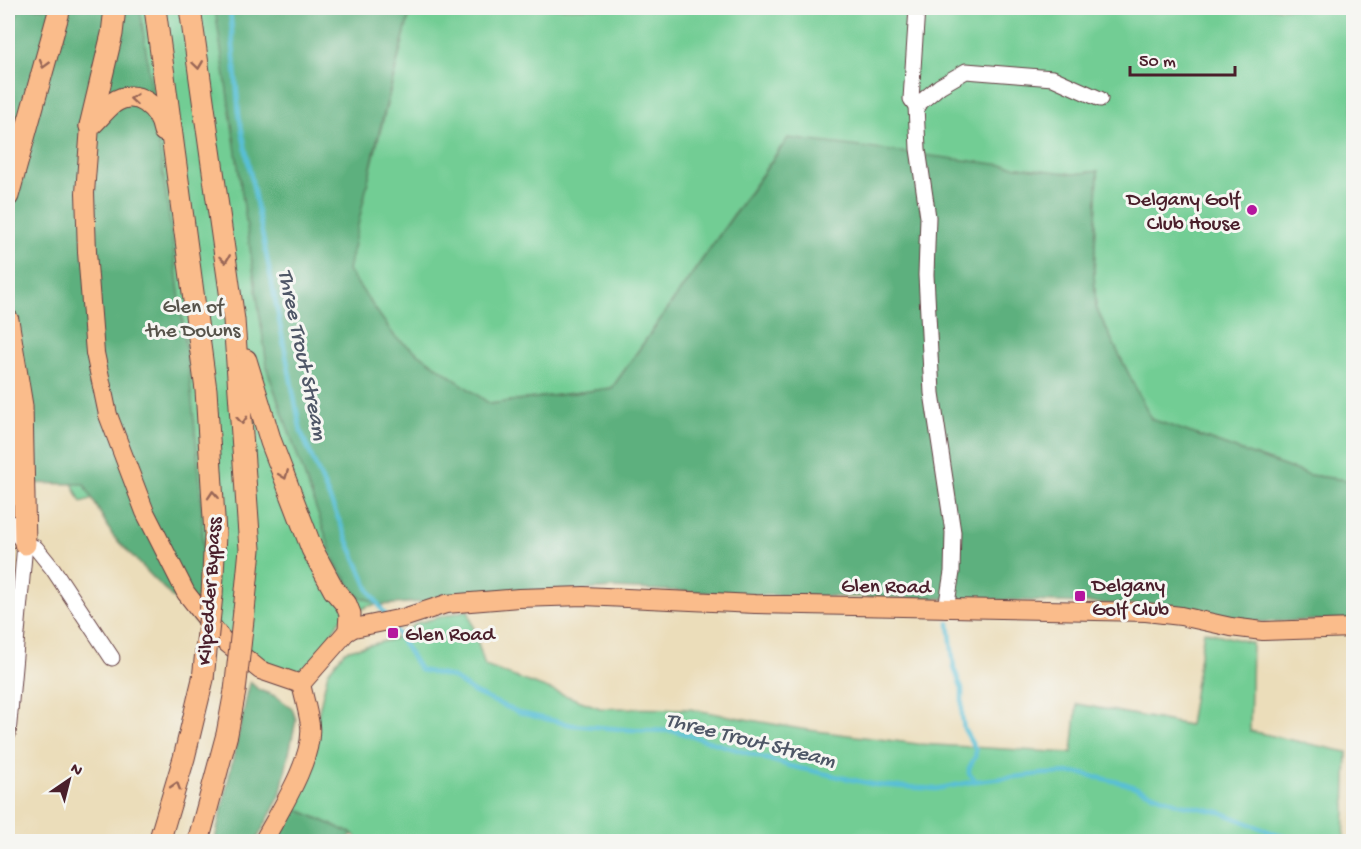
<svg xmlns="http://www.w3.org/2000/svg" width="1361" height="849" font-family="'Gochi Hand',sans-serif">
  <rect width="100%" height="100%" fill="#f6f6f2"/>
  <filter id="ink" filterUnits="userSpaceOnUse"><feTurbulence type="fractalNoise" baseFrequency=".0167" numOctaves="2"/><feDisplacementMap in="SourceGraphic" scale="12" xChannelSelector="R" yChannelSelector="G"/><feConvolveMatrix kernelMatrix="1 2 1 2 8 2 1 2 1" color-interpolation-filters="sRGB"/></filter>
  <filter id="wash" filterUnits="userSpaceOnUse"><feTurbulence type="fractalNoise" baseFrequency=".008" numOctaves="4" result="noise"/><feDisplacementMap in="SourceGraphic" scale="24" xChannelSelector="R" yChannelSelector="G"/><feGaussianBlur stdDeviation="1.35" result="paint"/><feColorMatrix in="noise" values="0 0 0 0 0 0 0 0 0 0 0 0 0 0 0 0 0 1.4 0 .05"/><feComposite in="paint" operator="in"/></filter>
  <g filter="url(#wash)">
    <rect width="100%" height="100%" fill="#ebddba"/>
    <!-- green -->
    <g fill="#72cd94" stroke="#5e7660" stroke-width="1.5" fill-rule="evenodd">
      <path d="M 23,8 L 365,8 L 360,212 L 411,8 L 1353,8 L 1353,481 L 1309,475 L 1151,419 L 1096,308 L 1094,273 L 1098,171 L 1074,174 L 575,580 L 368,606 L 339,621 L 324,647 L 301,673 L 262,666 L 201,618 L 123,490 L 81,502 L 70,479 L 8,60 ZM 781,147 L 581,498 L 390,358 L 383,320 L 395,337 L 490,404 L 612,388 Z"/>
      <polygon points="468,610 485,666 600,708 690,709 801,729 918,744 1072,753 1077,704 1189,725 1204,631 1252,643 1250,731 1347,752 1344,841 360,842 353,834 296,809 328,672 345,651 394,639 417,623"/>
    </g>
    <!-- forest -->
    <g fill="#5db07e" stroke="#546854" stroke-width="1.5">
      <path d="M 19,8 L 140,8 C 157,132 176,257 190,382 C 198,462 210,543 197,623 L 113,536 L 84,484 L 8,483 L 8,38 Z"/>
      <polygon points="215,8 411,8 376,145 348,270 395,337 490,404 612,388 788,138 1074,174 1098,171 1094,273 1096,308 1151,419 1309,475 1353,481 1353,619 1263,622 1226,619 1175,606 971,599 759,595 613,588 381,605 358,596 336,565 268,372"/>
      <polygon points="250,682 259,690 275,696 292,708 296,720 280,796 256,841 222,841 215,839"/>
      <polygon points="296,809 353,834 345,841 273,842"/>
    </g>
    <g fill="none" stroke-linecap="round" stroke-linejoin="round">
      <!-- stream -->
      <g stroke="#59bfd6" stroke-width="4.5">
        <polyline points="230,8 239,115 301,432 369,590 386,616"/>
        <polyline points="949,623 954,668 962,689 962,716 964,729 976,750 975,757 969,768 969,774 976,781"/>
        <polyline points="392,625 420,670 452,677 475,693 520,713 572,725 633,730 675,731 790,766 876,785 936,789 976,781 1043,774 1078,773 1127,784 1179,804 1220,812 1278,835 1302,842"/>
      </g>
    </g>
  </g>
  <g filter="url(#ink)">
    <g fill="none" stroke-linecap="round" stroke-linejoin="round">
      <!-- minor casing -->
      <g stroke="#623c40" stroke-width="17">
        <g id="minor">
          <polyline points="916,106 911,99 917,8"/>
          <polyline points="8,521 14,532 25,544 36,548 53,569 112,658"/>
          <polyline points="946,609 952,572 953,532 932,393 926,275 928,217 918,149 916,106 940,86 966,71 1053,78 1100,99"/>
          <polyline points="8,734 25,544"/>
        </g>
      </g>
      <!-- major casing -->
      <g stroke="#623c40" stroke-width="20">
        <g id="major">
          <polyline points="90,126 85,193 87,252 95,353 108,415 145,512 186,593 223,640 260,670 301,684"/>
          <polyline points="301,684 349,629 403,618 446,604 519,598 584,596 755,604 1146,612 1181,616 1231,627 1263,631 1354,628"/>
          <path d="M 263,842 C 279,812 314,759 310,725 C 308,711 304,697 301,684"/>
        </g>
      </g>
      <!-- highway casing -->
      <g stroke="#623c40" stroke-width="23">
        <g id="highway">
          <polyline points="155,8 206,390 215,534 212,595"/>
          <polyline points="190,8 234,320 250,549 244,611"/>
          <path d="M 90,126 C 98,119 105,109 113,103 C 137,86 160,108 164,131"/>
          <polyline points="90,126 112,34 115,8"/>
          <polyline points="8,196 60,8"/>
          <polyline points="8,320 22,406 25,544"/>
          <polyline points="246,360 271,442 312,549 334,590 346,604 350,614 349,629"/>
          <polyline points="159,842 184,758 203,679"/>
          <polyline points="198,842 227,734 235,691"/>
        </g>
      </g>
      <!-- minor -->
      <use href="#minor" stroke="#fff" stroke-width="15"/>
      <!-- major -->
      <use href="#major" stroke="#fabc8b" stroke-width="18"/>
      <!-- highway -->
      <use href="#highway" stroke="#fabc8b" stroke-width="21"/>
      <!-- highway-bridge casing -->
      <g stroke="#623c40" stroke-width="23" stroke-linecap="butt">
        <g id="highway-bridge">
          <polyline points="203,679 212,595"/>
          <polyline points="235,691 244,611"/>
        </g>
      </g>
      <!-- highway-bridge -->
      <use href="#highway-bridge" stroke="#fabc8b" stroke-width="21"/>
    </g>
    <!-- one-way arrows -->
    <defs><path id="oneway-chevron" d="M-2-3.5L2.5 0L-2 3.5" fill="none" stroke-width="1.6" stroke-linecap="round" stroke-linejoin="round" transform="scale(1.5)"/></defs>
    <g stroke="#996656">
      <use href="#oneway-chevron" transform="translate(44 64) rotate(106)"/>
      <use href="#oneway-chevron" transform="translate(198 65) rotate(82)"/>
      <use href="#oneway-chevron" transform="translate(134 99) rotate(-175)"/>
      <use href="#oneway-chevron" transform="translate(225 259) rotate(82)"/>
      <use href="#oneway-chevron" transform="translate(242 420) rotate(86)"/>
      <use href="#oneway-chevron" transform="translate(284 475) rotate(69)"/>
      <use href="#oneway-chevron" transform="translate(213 495) rotate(-94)"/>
      <use href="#oneway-chevron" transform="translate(176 786) rotate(-73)"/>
    </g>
  </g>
  <!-- markers -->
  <g fill="#b5179e" stroke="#f6f6f2" stroke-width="2">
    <circle cx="1252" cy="210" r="6"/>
    <rect x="1074" y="590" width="12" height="12" rx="3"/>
    <rect x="387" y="627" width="12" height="12" rx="3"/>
  </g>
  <g text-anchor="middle" stroke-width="6" stroke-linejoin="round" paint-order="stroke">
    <!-- poi labels -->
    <g font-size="21" fill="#4a1f2b" stroke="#f6f6f2" text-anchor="start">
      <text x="1240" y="205" text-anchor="end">Delgany Golf<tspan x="1240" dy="24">Club House</tspan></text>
      <text x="1092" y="591">Delgany<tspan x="1092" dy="24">Golf Club</tspan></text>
      <text x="405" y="640">Glen Road</text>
    </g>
    <!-- park labels -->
    <g font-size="21" fill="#56534a" stroke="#f6f6f2">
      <text x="193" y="312">Glen of<tspan x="193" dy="24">the Downs</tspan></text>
    </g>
    <!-- street labels -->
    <g font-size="21" fill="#4a1f2b" stroke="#f6f6f2">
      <text transform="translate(886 585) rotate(1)" y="7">Glen Road</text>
      <text transform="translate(208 591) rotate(-86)" y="7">Kilpedder Bypass</text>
    </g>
    <!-- water labels -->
    <g font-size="22" font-style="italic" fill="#4f5767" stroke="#f6f6f2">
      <text transform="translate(305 354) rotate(78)" y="8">Three Trout Stream</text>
      <text transform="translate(751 738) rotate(14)" y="8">Three Trout Stream</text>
    </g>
  </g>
  <!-- margin -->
  <rect width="1361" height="849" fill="none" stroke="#f6f6f2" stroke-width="30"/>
  <!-- north arrow -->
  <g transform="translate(69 780) rotate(35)" stroke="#f6f6f2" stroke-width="4.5" paint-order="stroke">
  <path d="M0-4.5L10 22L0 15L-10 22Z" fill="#4a1f2b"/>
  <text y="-9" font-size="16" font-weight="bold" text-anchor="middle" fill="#4a1f2b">N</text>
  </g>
  <!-- scale -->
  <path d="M1130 66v9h105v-9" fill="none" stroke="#4a1f2b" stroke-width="3"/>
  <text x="1139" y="66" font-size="18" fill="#4a1f2b" stroke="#f6f6f2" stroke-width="4.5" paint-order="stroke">50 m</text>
</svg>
